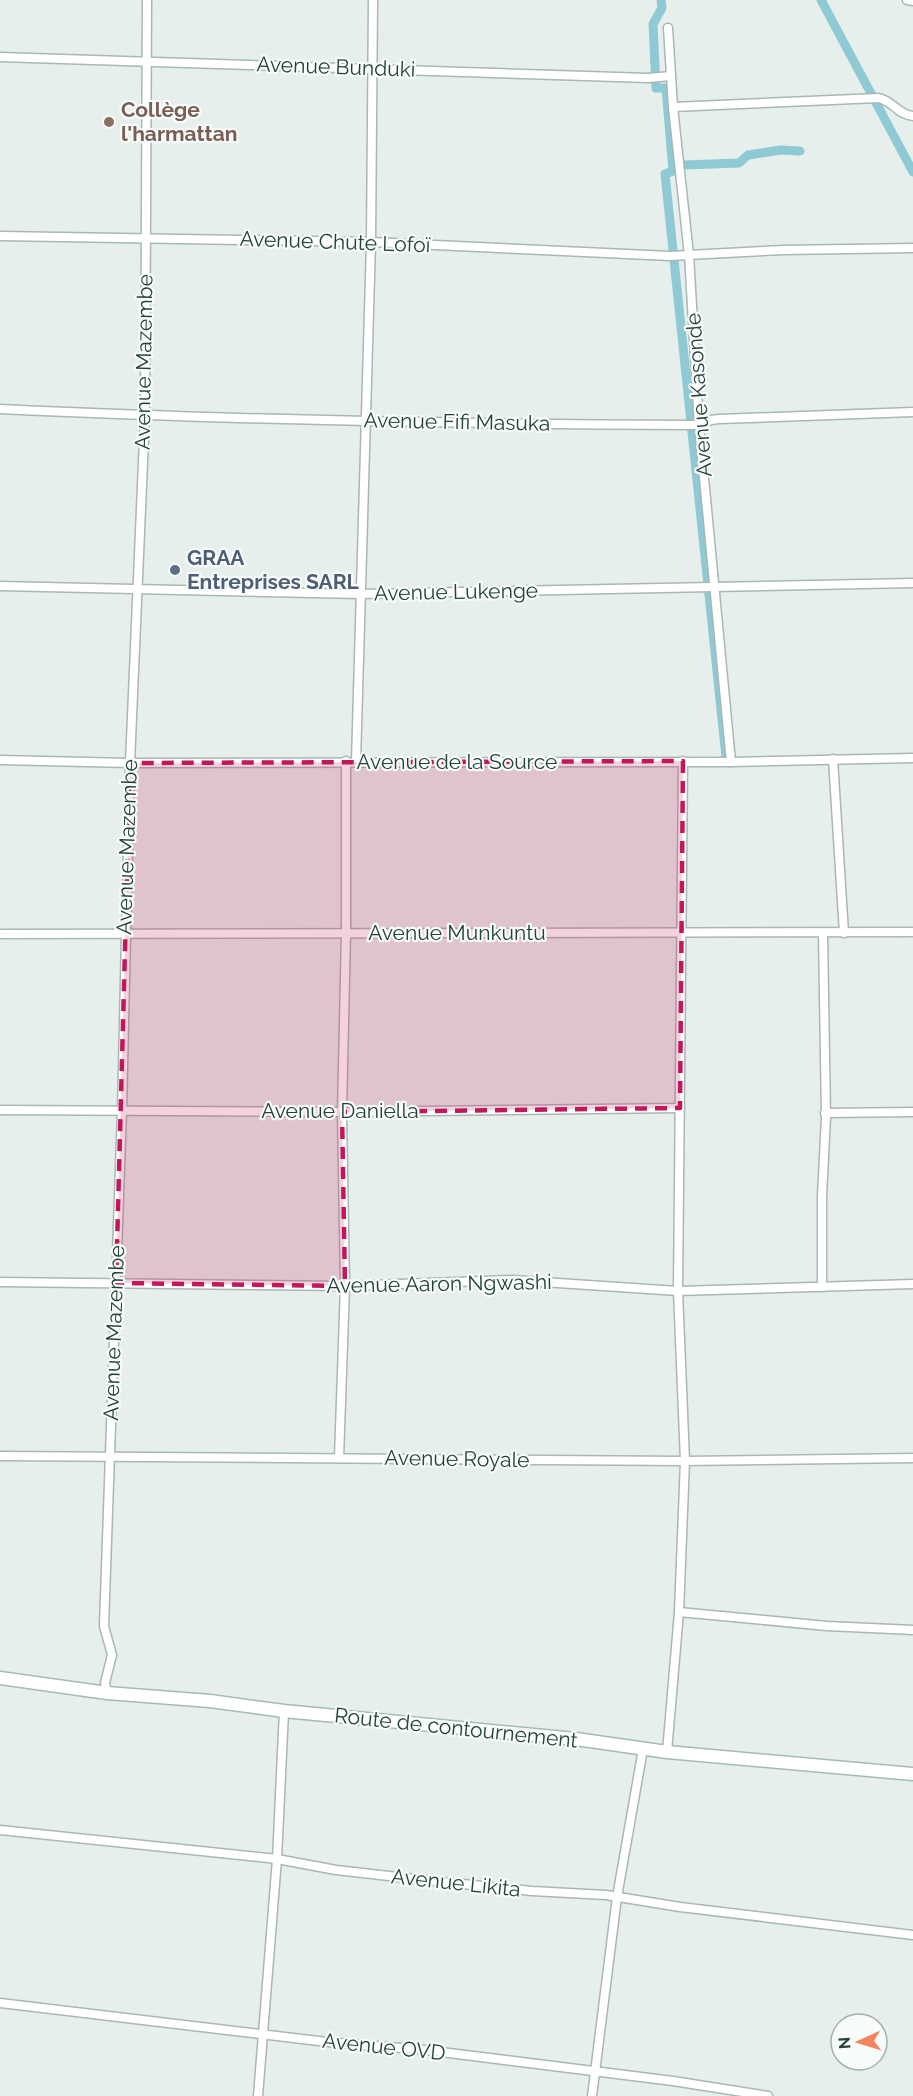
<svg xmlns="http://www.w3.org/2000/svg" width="913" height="2096" font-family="Raleway,sans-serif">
  <rect width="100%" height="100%" fill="#e6efeb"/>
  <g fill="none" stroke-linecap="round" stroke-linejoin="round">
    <!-- canal -->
    <g stroke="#8ec9d4" stroke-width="9">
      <polyline points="661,0 662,8 653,24 656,88 666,88 673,171 665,174 726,757"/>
      <polyline points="821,0 913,172"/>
      <polyline points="675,170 684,165 739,163 748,155 781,150 800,151"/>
    </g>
    <!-- street casing -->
    <g stroke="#a8b8b2" stroke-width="11">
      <g id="street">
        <polyline points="907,0 913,1"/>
        <polyline points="668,28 673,107 689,255 699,425 731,762"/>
        <polyline points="0,57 648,78 671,76"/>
        <path d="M 673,107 L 878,98 C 892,100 898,115 913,116"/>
        <polyline points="0,236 371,242 670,256 783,250 913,248"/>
        <path d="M 0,409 C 233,420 466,424 699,425 L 711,420 L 719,419 L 913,412"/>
        <polyline points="0,586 360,594 913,583"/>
        <polyline points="833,759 844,933"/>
        <polyline points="0,760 130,763 731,762 913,758"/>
        <polyline points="356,762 371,242 373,0"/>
        <polyline points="0,934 913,932"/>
        <polyline points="0,1110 342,1112 680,1108"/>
        <polyline points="825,1113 913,1112"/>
        <polyline points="0,1282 345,1286 513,1280 678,1291 913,1284"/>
        <polyline points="822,1287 822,1196 826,1117 823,933"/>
        <polyline points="0,1456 685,1461 913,1458"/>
        <polyline points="339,1458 345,1286 342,1112 346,933 346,761"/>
        <polyline points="679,1612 827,1626 913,1630"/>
        <polyline points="107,1693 105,1683 112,1655 104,1626 122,1110 130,763 145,416 147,0"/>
        <polyline points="667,1752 679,1612 685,1461 678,1291 683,761"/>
        <polyline points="0,1830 277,1859 336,1870 433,1881 532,1891 606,1895 680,1907 913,1935"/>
        <polyline points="0,2003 327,2042 425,2050 673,2081 768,2096"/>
        <polyline points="258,2096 277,1859 284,1711"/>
        <polyline points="592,2096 617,1897 643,1749"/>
      </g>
    </g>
    <!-- secondary casing -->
    <g stroke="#a4bbb3" stroke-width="15">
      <polyline id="secondary" points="0,1678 107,1693 210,1701 284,1711 576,1739 667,1752 913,1774"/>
    </g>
    <!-- street -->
    <use href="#street" stroke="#fff" stroke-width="8"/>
    <!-- secondary -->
    <use href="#secondary" stroke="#fff" stroke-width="12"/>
  </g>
  <!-- marked area -->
  <path fill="#c2185b" fill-opacity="0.2" stroke="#c2185b" stroke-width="4.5" stroke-dasharray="12 8" stroke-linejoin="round" d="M 683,761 L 680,1108 L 342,1112 L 345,1286 L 116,1283 L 130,763 Z"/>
  <!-- markers -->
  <circle fill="#8d6e63" stroke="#f7fbf9" stroke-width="2" cx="109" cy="122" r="6"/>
  <circle fill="#5c6f8a" stroke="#f7fbf9" stroke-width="2" cx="175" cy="570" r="6"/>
  <g text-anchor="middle" stroke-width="4.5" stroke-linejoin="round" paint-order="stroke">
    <!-- street labels -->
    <g font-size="21" fill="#24423a" stroke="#f7fbf9">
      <text transform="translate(336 67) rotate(2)" y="7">Avenue Bunduki</text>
      <text transform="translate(335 242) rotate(2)" y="7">Avenue Chute Lofoï</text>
      <text transform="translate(144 362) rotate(-89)" y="7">Avenue Mazembe</text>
      <text transform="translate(699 395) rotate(-94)" y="7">Avenue Kasonde</text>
      <text transform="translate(457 422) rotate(1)" y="7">Avenue Fifi Masuka</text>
      <text transform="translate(456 592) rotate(-1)" y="7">Avenue Lukenge</text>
      <text x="457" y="769">Avenue de la Source</text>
      <text transform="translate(127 847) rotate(-88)" y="7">Avenue Mazembe</text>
      <text x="457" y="940">Avenue Munkuntu</text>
      <text x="340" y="1118">Avenue Daniella</text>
      <text transform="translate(439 1284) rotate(-1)" y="7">Avenue Aaron Ngwashi</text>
      <text transform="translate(114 1333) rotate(-88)" y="7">Avenue Mazembe</text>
      <text transform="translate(457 1459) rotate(1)" y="7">Avenue Royale</text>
      <text transform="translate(456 1728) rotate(6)" y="7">Route de contournement</text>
      <text transform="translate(456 1883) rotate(6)" y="7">Avenue Likita</text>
      <text transform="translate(384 2047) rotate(6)" y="7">Avenue OVD</text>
    </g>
    <!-- education labels -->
    <g font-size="21" font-weight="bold" fill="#785e54" stroke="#f7fbf9" text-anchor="start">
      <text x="121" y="117">Collège<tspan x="121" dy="24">l'harmattan</tspan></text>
    </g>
    <!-- service labels -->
    <g font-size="21" font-weight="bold" fill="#4e5e75" stroke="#f7fbf9" text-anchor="start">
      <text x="187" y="565">GRAA<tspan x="187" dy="24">Entreprises SARL</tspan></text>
    </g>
  </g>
  <!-- north arrow -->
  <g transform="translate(859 2042) rotate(266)"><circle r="28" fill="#f7fbf9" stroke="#a3b1ad" stroke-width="1.5"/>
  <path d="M0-4.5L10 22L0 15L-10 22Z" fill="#f4845f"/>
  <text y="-9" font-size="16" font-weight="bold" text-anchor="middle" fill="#24423a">N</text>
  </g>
</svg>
